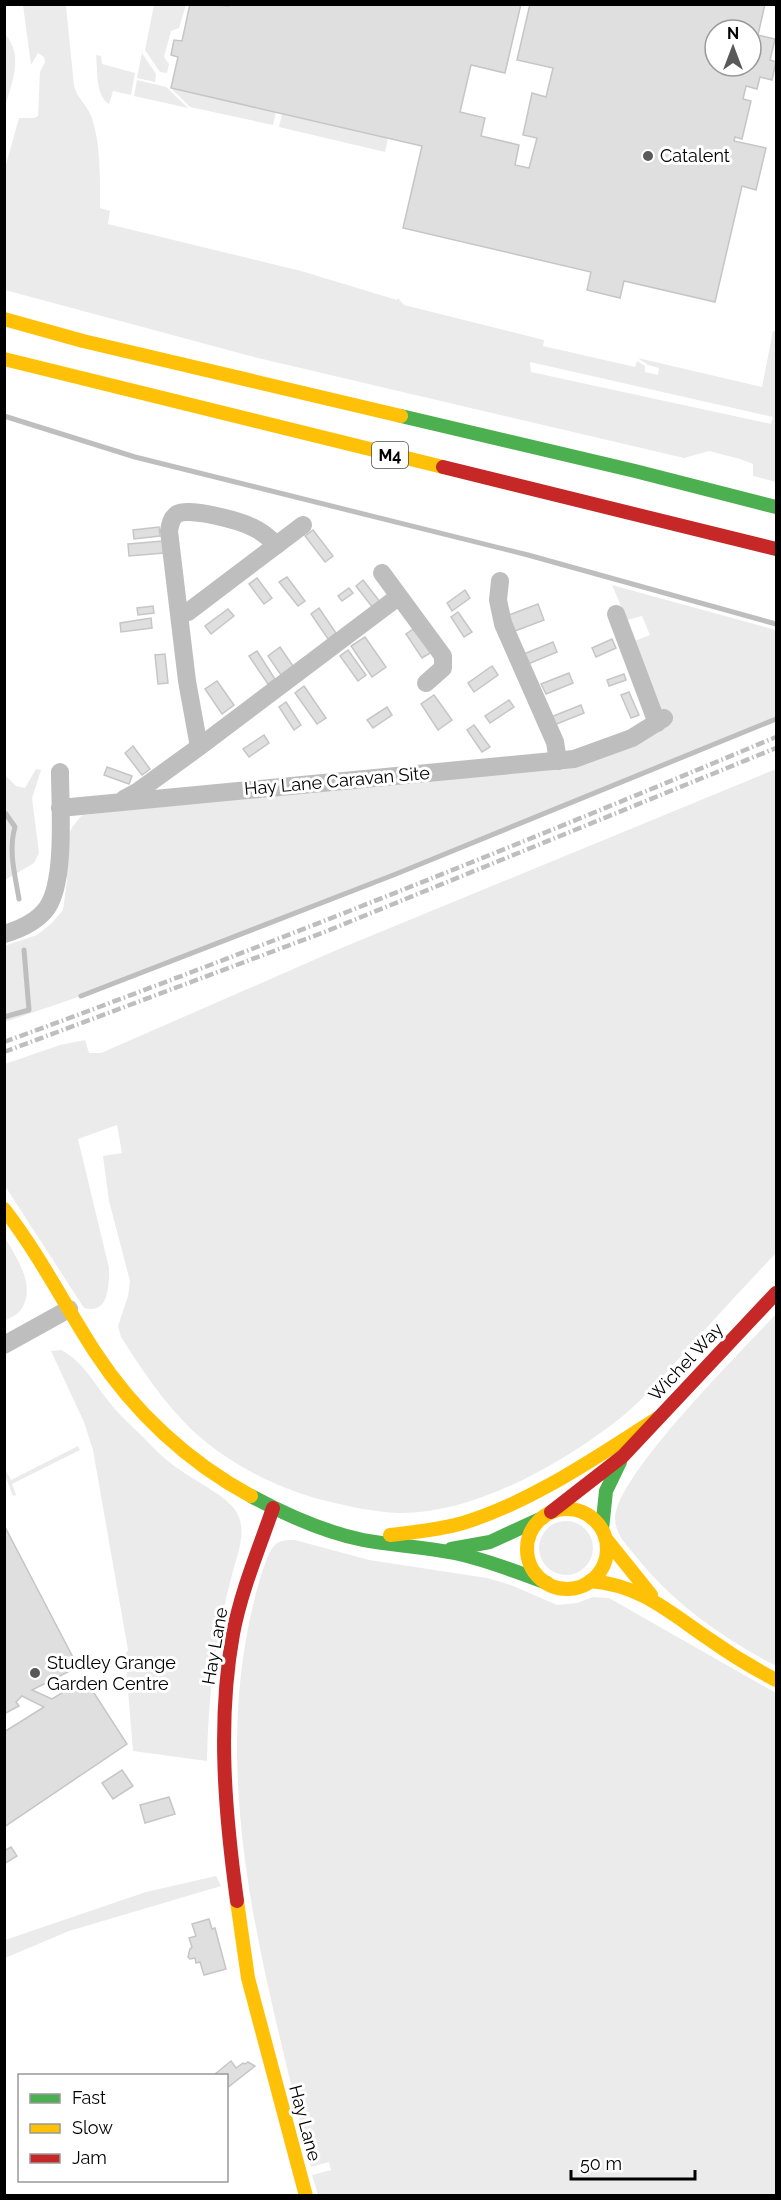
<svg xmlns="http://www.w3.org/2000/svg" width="781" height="2200" font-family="Raleway,sans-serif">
  <rect width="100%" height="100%" fill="#fff"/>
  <!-- green -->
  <g fill="#ebebeb" fill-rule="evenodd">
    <path d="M 23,5 L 73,5 L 66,6 L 74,86 C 77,98 88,106 92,118 C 101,147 100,179 100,208 L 110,211 L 108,224 L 301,271 L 397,300 L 398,298 L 404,305 L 544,340 L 543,346 L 635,367 L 637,361 L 645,366 L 645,372 L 658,375 L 659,368 L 648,365 L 638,358 L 762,387 L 773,331 L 776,332 L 776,482 L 753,476 L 753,464 L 740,459 L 709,451 L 684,458 L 258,358 L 5,290 L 5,168 L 19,118 L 34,118 L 38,116 L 40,72 L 45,62 L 44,57 L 38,53 L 31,65 ZM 530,363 L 530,362 L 773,417 L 771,424 L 531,372 Z"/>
    <polygon points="154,5 186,5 179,28 171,31 164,57 169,64 167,73 160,72 145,50"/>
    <path d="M 5,34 C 24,55 12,82 5,107 Z"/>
    <polygon points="142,53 156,74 155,82 137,78"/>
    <path d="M 96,55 L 101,56 L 102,64 L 135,73 L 131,95 L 113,91 L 109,104 C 95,95 98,71 96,55 Z"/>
    <polygon points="137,80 166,87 188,108 134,96"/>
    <polygon points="171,88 276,112 273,125 190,107"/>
    <polygon points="282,114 388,138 385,152 279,127"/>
    <path d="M 612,585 L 776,630 L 776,719 L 396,874 L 81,996 L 5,1022 L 4,946 L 37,935 L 52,923 L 63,910 L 67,881 L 66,839 L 73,826 L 82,815 L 586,762 C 616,754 646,742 672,723 L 665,710 L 658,710 L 632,642 L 650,635 L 642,616 L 627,620 Z"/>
    <polygon points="36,769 41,770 32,798 39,853 34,863 5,880 5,775 16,786 25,788"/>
    <path d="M 776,769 L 776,1253 C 745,1286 714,1319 684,1353 C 661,1378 638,1406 610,1426 C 554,1468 471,1514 399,1513 C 375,1512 351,1507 327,1501 C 278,1489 230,1465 192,1430 C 164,1403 142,1370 121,1337 L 118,1326 L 128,1296 L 130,1281 L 109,1201 L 103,1156 L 122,1153 L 117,1125 L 78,1139 L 109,1268 C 109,1286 109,1315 84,1308 L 5,1186 L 5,1064 L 60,1045 L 85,1040 L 89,1053 L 101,1053 L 339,949 Z"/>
    <path d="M 4,1236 C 16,1257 38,1287 20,1311 C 17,1315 9,1318 5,1321 Z"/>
    <path d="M 776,1314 L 776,1666 C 724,1639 670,1601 634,1554 C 625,1543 616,1535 615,1519 C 615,1476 743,1350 776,1314 Z"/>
    <path d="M 61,1350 C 83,1361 94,1384 110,1403 C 120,1416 133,1427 145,1439 C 156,1451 169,1463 183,1472 C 197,1482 230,1498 237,1513 C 247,1531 238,1553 233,1571 C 216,1633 208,1696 207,1761 L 133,1751 L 125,1655 L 128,1650 L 93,1450 L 84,1422 L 51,1351 Z"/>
    <polygon points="78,1446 80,1450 12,1484 16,1495 13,1496 5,1475 5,1469 11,1480"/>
    <circle cx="566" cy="1548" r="27"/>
    <path d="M 295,1540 L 369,1560 L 487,1578 L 511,1585 L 557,1605 L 577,1603 L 593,1597 L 609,1598 L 776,1693 L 776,2195 L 318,2195 L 312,2175 L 331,2170 L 329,2162 L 311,2167 C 268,1982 207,1791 254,1601 C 257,1590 266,1554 274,1546 C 279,1540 287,1540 295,1540 Z"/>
    <polygon points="216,1876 221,1886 69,1931 5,1958 5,1940 146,1892"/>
  </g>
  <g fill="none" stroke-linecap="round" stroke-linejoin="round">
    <!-- stream -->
    <g stroke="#bebebe" stroke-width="5">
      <polyline points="4,416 135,457 528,555 776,624"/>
      <path d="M 6,814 L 15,827 C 8,850 15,875 19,899"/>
      <polyline points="81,996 396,874 776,719"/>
      <polyline points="4,1017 29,1010 24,950"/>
    </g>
  </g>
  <!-- building -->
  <g fill="#dfdfdf" stroke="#c6c6c6" stroke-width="1.5" fill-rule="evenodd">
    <path d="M 190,4 L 229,6 L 229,4 L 521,4 L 505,73 L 471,65 L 460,112 L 485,118 L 481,136 L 519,145 L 515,165 L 529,168 L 537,138 L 523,135 L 532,93 L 546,97 L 553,68 L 517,60 L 530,4 L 765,4 L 758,35 L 775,39 L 770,60 L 776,62 L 772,80 L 760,77 L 757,89 L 746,86 L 743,99 L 751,101 L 742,139 L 735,137 L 734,141 L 766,148 L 756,190 L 742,186 L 715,302 L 624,281 L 620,298 L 587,290 L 591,272 L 403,228 L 422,146 L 171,88 L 178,57 L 171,55 L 174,40 L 182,41 ZM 715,30 L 751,30 L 751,66 L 715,66 Z"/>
    <polygon points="159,527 160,536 134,539 133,530"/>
    <polygon points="313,530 333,556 325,562 305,536"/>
    <polygon points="163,541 164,553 129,556 128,544"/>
    <polygon points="287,577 305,601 298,606 279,582"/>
    <polygon points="257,578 272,598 264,604 249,584"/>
    <polygon points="363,580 380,602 373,608 356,586"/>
    <polygon points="349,588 353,593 342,601 338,596"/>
    <polygon points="465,590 470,598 452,611 447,603"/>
    <polygon points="538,604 544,620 515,631 509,615"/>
    <polygon points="153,606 154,613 138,615 137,608"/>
    <polygon points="319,608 336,633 328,639 311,614"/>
    <polygon points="228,609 234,616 211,634 205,626"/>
    <polygon points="458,612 472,632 464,637 451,617"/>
    <polygon points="151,618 152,628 121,632 120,623"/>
    <polygon points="415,628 432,652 422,658 406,634"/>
    <polygon points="365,637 386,667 372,677 351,646"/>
    <polygon points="612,639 616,648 596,657 592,648"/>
    <polygon points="553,642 557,652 528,664 524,654"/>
    <polygon points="280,647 293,666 281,675 268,656"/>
    <polygon points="348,650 366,675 358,681 340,656"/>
    <polygon points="257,651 275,679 268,684 249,656"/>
    <polygon points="165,654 168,683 158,684 155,655"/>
    <polygon points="492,666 498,675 474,692 468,683"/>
    <polygon points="569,673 573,683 546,694 541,684"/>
    <polygon points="624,674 626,680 609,686 607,680"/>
    <polygon points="217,681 234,705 222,714 205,689"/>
    <polygon points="304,686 326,718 317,724 295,693"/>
    <polygon points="629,692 639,715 631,718 621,695"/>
    <polygon points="434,695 452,720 438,730 421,704"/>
    <polygon points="509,700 514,707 490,723 485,716"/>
    <polygon points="286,702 301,725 294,730 279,707"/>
    <polygon points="581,705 584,713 554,725 551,717"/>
    <polygon points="387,707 392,715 373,728 367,720"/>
    <polygon points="474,725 490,747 482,752 467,730"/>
    <polygon points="264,735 269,743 249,757 243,749"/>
    <polygon points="133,746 150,769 142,775 125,753"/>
    <polygon points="107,767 132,776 129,784 104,775"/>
    <polygon points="4,1525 78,1667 32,1690 52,1699 85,1679 127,1744 4,1827 4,1732 44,1707 22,1696 16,1702 19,1706 4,1714"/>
    <polygon points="122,1770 133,1786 113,1799 102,1783"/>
    <polygon points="169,1797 175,1814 145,1823 140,1805"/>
    <polygon points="11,1847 17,1856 4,1864 4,1851"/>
    <polygon points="209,1919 212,1929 215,1928 226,1969 204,1975 200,1962 196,1963 195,1958 190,1959 188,1957 190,1949 192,1947 189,1938 196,1936 192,1924"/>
    <polygon points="231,2061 236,2068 243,2063 245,2064 248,2062 255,2066 227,2088 226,2076 215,2074"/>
  </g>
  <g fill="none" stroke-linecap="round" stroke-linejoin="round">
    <!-- street -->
    <g stroke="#bebebe" stroke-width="18">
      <polyline points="382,573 443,656 443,668 426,683"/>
      <polyline points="500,581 498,600 503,624 555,742 558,761"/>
      <polyline points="180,614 188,612 303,525"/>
      <polyline points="616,614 657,723"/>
      <path d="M 199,747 L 187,681 L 169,531 C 170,525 171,518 177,514 C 190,507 241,521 254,528 C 263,532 270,539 277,545"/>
      <polyline points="124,799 137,792 199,747 398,597"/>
      <polyline points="60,808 574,759 632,738 664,718"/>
      <path d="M 4,934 C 21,929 37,922 47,908 C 66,881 60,806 60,772"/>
      <polyline points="4,1345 69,1309"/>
    </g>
    <!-- fast -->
    <g stroke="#4caf50" stroke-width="14">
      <polyline points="401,416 635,471 776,507"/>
      <path d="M 251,1496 C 286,1515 324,1532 363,1540 C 395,1546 427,1547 459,1554 C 489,1561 518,1572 547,1583"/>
      <polyline points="602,1529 606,1491 620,1462"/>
      <polyline points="451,1549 490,1542 542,1518"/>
    </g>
    <!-- slow -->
    <g stroke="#ffc107" stroke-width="14">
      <polyline points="4,319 83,341 401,416"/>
      <polyline points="4,359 443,467"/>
      <path d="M 4,1209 C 39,1254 64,1304 95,1352 C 134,1412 188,1462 251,1496"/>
      <circle cx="567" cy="1549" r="40"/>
      <path d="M 390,1535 C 414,1532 439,1530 463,1523 C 534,1501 596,1457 658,1418"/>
      <polyline points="606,1539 651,1595"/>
      <path d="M 590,1581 C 641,1585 669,1612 709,1639 C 730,1654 753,1668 776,1680"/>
      <polyline points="237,1901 248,1978 306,2196"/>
    </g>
    <!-- jam -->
    <g stroke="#c62828" stroke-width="14">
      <polyline points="443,467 776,549"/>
      <polyline points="551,1512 623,1456 776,1293"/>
      <path d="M 237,1901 C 225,1813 217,1722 233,1634 C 241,1591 259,1549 273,1508"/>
    </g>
    <!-- rail -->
    <g stroke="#bebebe" stroke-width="4.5" stroke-dasharray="9 3 1.5 3" stroke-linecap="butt">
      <path d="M 4,1042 C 265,947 521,844 776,737"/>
      <polyline points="4,1052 322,933 776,748"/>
    </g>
  </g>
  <!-- markers -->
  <g fill="#595959" stroke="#fff" stroke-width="2">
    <circle cx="648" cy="156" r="6"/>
    <circle cx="35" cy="1673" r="6"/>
  </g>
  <g text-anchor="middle" stroke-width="6" stroke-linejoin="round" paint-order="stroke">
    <!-- shield labels -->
    <rect fill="#fff" stroke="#4c4c4c" stroke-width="1.5" x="372" y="442" width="36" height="26" rx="4.5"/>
    <g font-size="16" font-weight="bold" fill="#000">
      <text x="390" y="461">M4</text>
    </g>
    <!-- poi labels -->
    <g font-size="18" fill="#000" stroke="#fff" text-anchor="start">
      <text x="660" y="162">Catalent</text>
      <text x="47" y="1669">Studley Grange<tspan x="47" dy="21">Garden Centre</tspan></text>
    </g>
    <!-- street labels -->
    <g font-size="18" fill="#000" stroke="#fff">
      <text transform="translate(337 781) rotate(-5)" y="6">Hay Lane Caravan Site</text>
      <text transform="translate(686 1362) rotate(-47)" y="6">Wichel Way</text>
      <text transform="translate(215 1646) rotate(-80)" y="6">Hay Lane</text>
      <text transform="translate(305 2123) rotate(75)" y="6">Hay Lane</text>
    </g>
  </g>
  <!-- border -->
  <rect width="781" height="2200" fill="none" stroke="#000000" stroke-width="12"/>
  <!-- legend -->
  <rect x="18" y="2074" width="210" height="108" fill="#ffffff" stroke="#999999" stroke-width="1.5"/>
  <rect x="30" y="2094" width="30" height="9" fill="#4caf50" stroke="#999999" stroke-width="1.5"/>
  <text x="72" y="2104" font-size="18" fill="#000000">Fast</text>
  <rect x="30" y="2124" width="30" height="9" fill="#ffc107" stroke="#999999" stroke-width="1.5"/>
  <text x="72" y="2134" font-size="18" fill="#000000">Slow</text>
  <rect x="30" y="2154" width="30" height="9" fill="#c62828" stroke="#999999" stroke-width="1.5"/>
  <text x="72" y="2164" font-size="18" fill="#000000">Jam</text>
  <!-- north arrow -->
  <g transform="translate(733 48)"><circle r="28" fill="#ffffff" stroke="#999999" stroke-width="1.5"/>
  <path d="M0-4.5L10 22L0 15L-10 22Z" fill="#595959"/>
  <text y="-9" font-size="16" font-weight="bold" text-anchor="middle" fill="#000000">N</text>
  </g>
  <!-- scale -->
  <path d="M571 2170v9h124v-9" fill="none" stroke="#000000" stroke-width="3"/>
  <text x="580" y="2170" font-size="18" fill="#000000" stroke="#ffffff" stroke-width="4.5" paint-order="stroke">50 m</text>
</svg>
